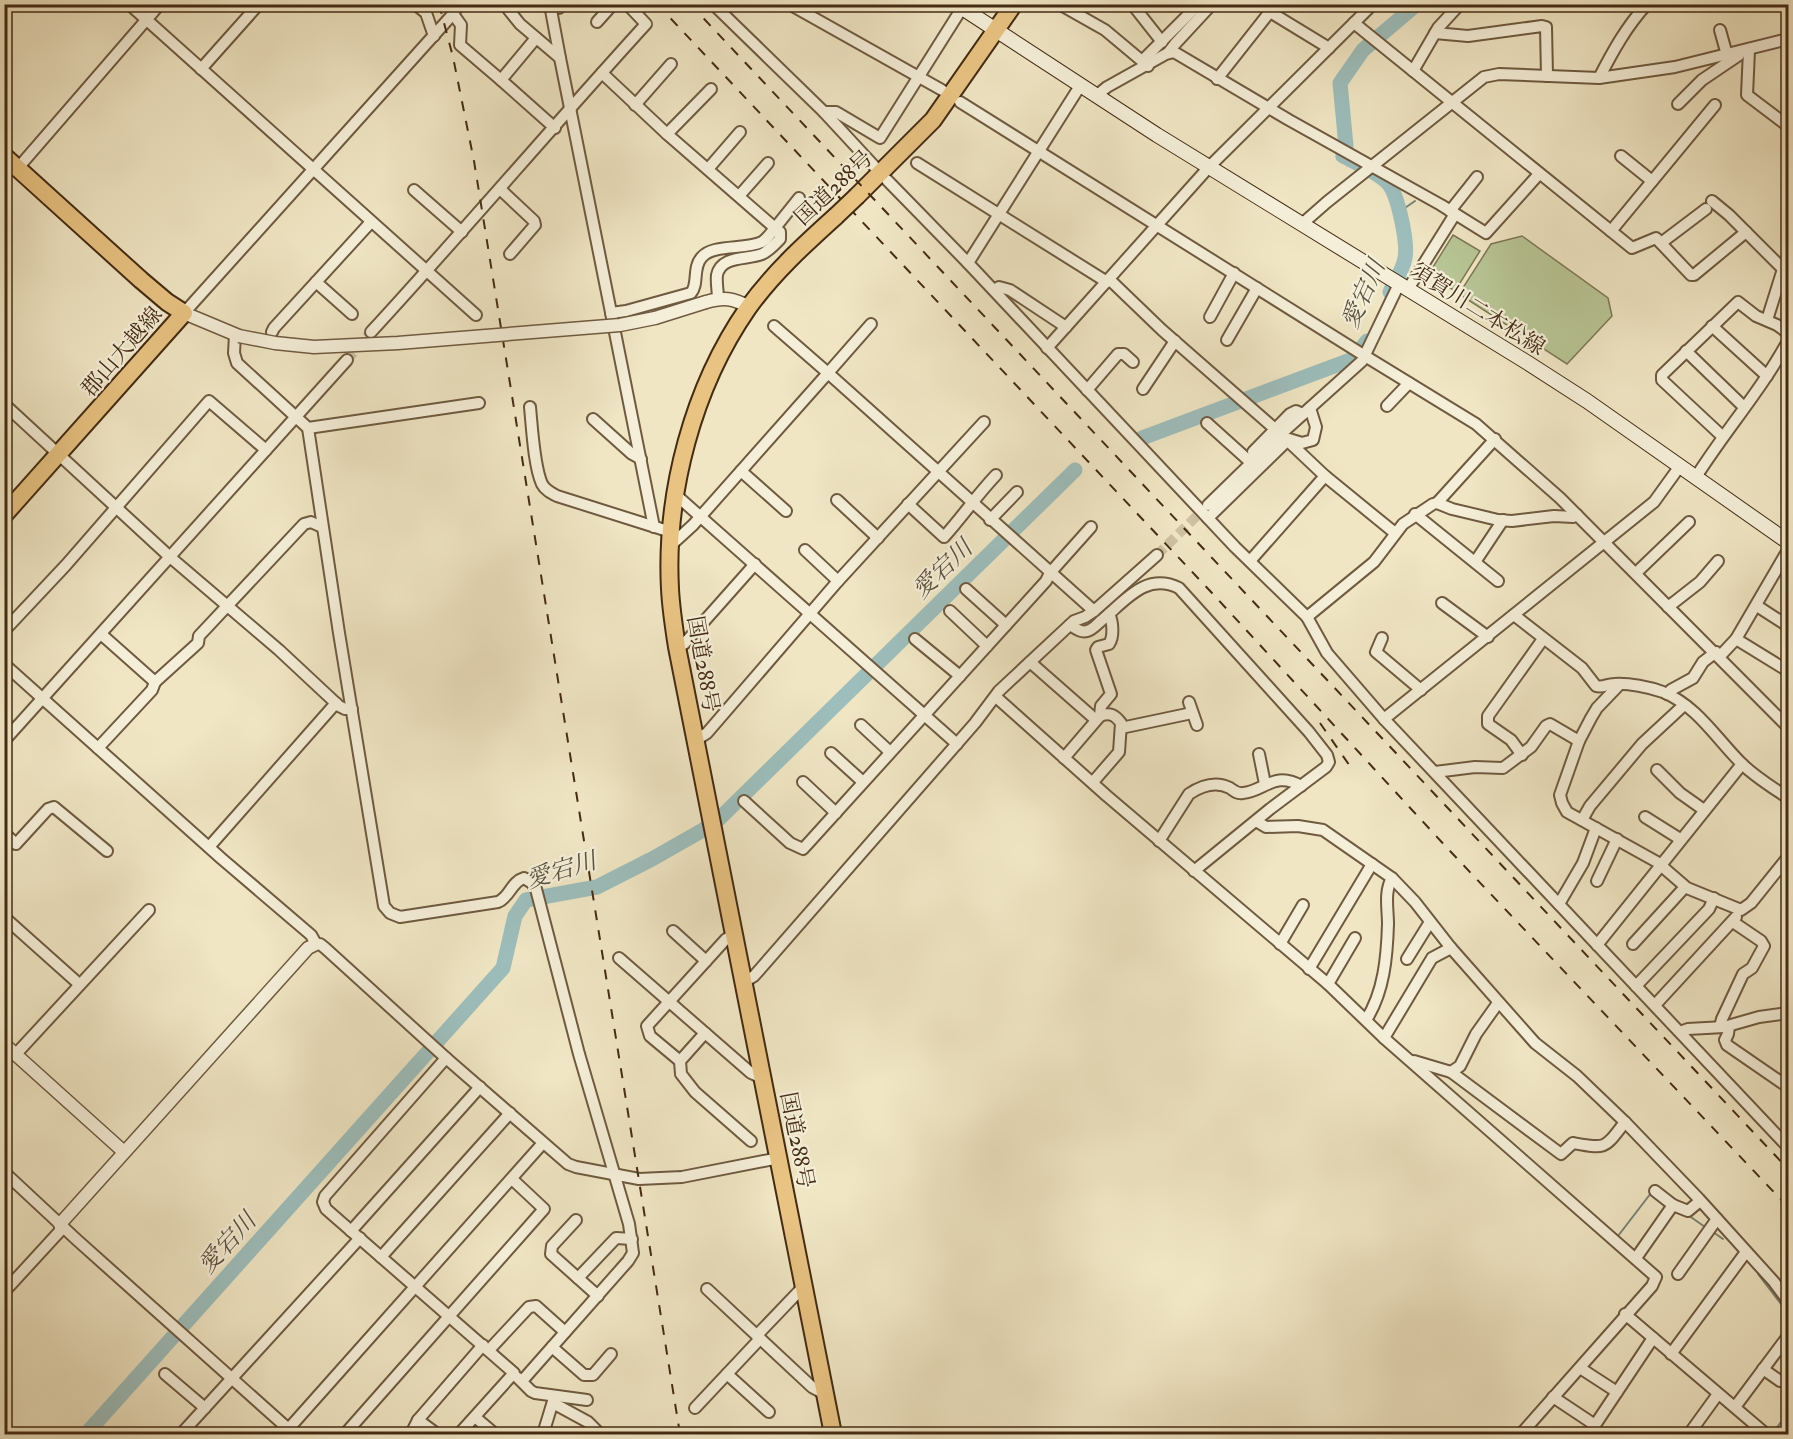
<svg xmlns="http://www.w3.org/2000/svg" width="1793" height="1439" font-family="'IM FELL Double Pica','Noto Serif JP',serif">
  <rect width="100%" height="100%" fill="#f0e6c4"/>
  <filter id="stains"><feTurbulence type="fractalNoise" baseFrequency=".00333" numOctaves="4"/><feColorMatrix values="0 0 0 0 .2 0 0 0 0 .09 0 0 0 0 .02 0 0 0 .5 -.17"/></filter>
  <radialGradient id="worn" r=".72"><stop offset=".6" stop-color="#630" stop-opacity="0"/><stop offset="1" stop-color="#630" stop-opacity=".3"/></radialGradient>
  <!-- green -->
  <g fill="#b8c595" stroke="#7e7854" stroke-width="1.5">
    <polygon points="1453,235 1480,251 1455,291 1428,275"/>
    <polygon points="1522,236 1608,298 1612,316 1567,364 1459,294 1491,244"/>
  </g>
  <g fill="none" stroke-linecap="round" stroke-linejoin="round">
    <!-- stream -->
    <g stroke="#798379" stroke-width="2">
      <polyline points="1399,212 1415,201"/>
      <polyline points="1688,1215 1705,1227"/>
      <polyline points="1713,1232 1723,1239"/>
      <polyline points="1618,1236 1651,1193"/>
      <polyline points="1758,1274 1788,1313"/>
      <polyline points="1772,1434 1788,1413"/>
    </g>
    <!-- river -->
    <g stroke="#9dbebc" stroke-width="15">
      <path d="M 1390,292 C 1395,281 1403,270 1405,258 C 1408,243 1398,193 1387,182 C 1375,171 1358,164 1343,156 L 1346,146 L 1340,83 L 1363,50 L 1417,4"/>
      <polyline points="1142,438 1353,359 1367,341"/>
      <polyline points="86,1434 503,968 515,916 526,900 597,887 652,859 703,830 720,818 1075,470"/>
    </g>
    <!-- minor-tunnel -->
    <g stroke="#cec1a1" stroke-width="10" stroke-dasharray="10 5" stroke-linecap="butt">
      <polyline points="347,360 371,332"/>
      <polyline points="1157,555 1207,506"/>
    </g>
    <!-- minor casing -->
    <g stroke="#6f5a40" stroke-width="14">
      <g id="minor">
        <polyline points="129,4 476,315"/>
        <polyline points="415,4 426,13 434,36"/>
        <polyline points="504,4 520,24 560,58 654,527"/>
        <polyline points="559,4 559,8"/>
        <polyline points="713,4 824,112 874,166"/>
        <polyline points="789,4 942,90"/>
        <polyline points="1059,4 1105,30 1148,66"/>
        <polyline points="1132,4 1162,42"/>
        <polyline points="551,10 560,58"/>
        <polyline points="1270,12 1329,48"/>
        <polyline points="453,14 461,25 460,45 501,80"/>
        <polyline points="597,22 613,4"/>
        <polyline points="1354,23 1632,248 1656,238 1691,275 1694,275 1746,232"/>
        <polyline points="1720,30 1727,55"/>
        <polyline points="1435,33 1468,36 1542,26 1546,27 1547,76"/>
        <polyline points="536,38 501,80 555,128"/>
        <polyline points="1749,50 1747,95 1788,126"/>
        <polyline points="1168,53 1175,44 1212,4"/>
        <polyline points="1143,60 1199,4"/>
        <polyline points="201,69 259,4"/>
        <polyline points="1413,71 1438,28 1460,4"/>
        <polyline points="602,73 667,134 711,89"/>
        <path d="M 1599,78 C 1613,51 1626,27 1647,4"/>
        <polyline points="1217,79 1276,4"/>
        <polyline points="1096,96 1107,87 1166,54 1174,52 1289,120 1441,205 1486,233 1539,174"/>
        <polyline points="960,102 1365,356 1476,424 1560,498 1788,727"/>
        <polyline points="1678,104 1702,80 1739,55"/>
        <polyline points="635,105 671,64"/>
        <polyline points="824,112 836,112 880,138 962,8"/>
        <polyline points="667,134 775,228 799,198"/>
        <polyline points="1621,156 1652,181"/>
        <polyline points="917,163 1107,282"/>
        <polyline points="18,168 160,4"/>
        <polyline points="708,169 740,132"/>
        <polyline points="887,180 968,263 1235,547 1307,617 1327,653 1384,719 1788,1147"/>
        <polyline points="500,189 534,221 535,225 510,254"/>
        <polyline points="414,190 462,232"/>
        <polyline points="739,196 768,163"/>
        <polyline points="1712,201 1729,215 1783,269"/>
        <polyline points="1450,211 1477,177"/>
        <polyline points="1302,224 1327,202 1484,77 1499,74 1599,78 1675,67 1788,39"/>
        <polyline points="1611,231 1715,105"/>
        <polyline points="1661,243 1706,209"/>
        <polyline points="968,263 1080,86"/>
        <polyline points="1109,279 1162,330 1275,429"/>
        <polyline points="316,282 352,314"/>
        <polyline points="1408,289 1455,214"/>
        <polyline points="994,290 999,287 1010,290 1066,327"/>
        <polyline points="184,313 453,14 459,4"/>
        <path d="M 611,313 L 626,311 L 691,293 C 699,284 692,267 702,257 C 713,244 745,250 762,242 C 767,239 771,233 775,228 L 780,232 L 780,239 C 774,245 769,251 762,254 C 748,260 721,255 717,275 C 716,282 718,291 718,299"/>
        <polyline points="1210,317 1234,273"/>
        <polyline points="1767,320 1783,269 1788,262"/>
        <polyline points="774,326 828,373 871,324"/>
        <polyline points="1712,326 1767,376"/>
        <polyline points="272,332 274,328 371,222"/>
        <path d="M 371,332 C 464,231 553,126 646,24 L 627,4"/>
        <polyline points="235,335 234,353 237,363 308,428 479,403"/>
        <polyline points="1227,340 1257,288"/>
        <polyline points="1047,348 1209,167 1373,4"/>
        <polyline points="1686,351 1744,407"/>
        <polyline points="1143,389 1175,341"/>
        <polyline points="1087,390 1118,354 1124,354 1133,362"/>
        <polyline points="4,404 170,557 279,650 339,706 345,709 352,709"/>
        <polyline points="1387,406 1409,383"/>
        <path d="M 530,407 C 532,427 534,467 542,484 C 545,490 551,493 557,496 L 671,532"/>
        <polyline points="593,419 632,454 641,459"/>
        <polyline points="1207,423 1247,459"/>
        <path d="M 308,428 L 339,633 L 384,906 L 390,913 L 400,917 L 498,902 C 510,897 511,882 524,878 L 532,883 L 536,889 L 579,1054 L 629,1224 L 633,1253 L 628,1261 L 522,1381"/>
        <polyline points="1722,436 1662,380 1662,375 1738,302 1756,316 1777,325 1788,333"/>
        <polyline points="1288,441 1325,476 1395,533"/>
        <polyline points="1253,452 1290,414 1296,411 1303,414"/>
        <polyline points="741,471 786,511"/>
        <path d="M 1696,477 C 1725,431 1762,389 1788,341"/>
        <polyline points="676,495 957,744"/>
        <polyline points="837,500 878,538"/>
        <polyline points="1437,503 1495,439"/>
        <path d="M 908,504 L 944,537 C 962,517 977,495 996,475"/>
        <polyline points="1208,505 1282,433 1362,361 1399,284"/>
        <polyline points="1415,514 1498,581"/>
        <polyline points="1208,518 1289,439 1302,443 1313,440 1316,427 1310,408"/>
        <polyline points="990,520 1017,492"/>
        <polyline points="670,546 693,525 828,373 1094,611"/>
        <polyline points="805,550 838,581"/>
        <polyline points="1250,561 1325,476"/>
        <polyline points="1475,562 1503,520"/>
        <polyline points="1636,573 1689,522"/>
        <polyline points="966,589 1006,625"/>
        <polyline points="1442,603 1488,637"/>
        <polyline points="1757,606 1788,626"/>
        <polyline points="1668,607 1700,582 1718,561"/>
        <polyline points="950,611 987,646"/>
        <path d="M 1514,615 L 1582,668 L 1596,686 C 1603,688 1607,684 1614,684 C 1629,683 1649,687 1663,692 C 1697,706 1716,738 1741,763 C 1755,777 1772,787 1788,798"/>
        <polyline points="1307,617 1374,562 1403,524 1433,504 1437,503 1452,509 1498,520 1512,521 1554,516 1573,517 1577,515"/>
        <path d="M 1070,625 C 1075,628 1081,633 1087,631 C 1093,630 1098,623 1102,620 C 1126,600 1146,572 1179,588 L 1309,732 L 1327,755 L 1329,762 L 1326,767 L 1270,809 L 1194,871"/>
        <polyline points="4,631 66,565 209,401 266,450"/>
        <polyline points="1382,638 1376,652 1421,690"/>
        <polyline points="915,639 960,676"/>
        <polyline points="1736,639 1788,671"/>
        <polyline points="677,647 684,644 755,564"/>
        <polyline points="1720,656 1736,639 1788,550"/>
        <polyline points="1030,662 1096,720"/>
        <polyline points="4,664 222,859 311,935 316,944 320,944 325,948 446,1058 568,1164 576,1167 639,1179 682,1177 779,1158"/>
        <polyline points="155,682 198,643 199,636 304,524 311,522 322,527"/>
        <polyline points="1620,684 1597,708 1591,718 1579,741 1560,795 1562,803 1567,812 1657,862 1687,888 1741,910 1751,903 1788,857"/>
        <polyline points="1667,694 1671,690 1693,678 1703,662 1716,652"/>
        <polyline points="996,697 1107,796 1328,984 1384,1038 1656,1277 1652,1286 1521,1434"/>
        <polyline points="1189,702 1197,725"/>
        <path d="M 1100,716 L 1101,706 L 1111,694 L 1096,650 L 1098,647 L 1109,644 C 1114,637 1113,622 1109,614"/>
        <polyline points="1384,719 1654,502 1680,466"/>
        <polyline points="861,725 890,752"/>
        <polyline points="1121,728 1192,713"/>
        <polyline points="696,740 707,733 838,581 984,422"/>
        <polyline points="4,741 347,360"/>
        <polyline points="98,748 152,690 155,682 101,634"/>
        <polyline points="831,753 863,782"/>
        <polyline points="1259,754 1265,784"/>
        <polyline points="1522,755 1511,740 1488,724 1488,716 1543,639"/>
        <path d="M 1064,758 L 1100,716 C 1110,712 1115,715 1121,723 L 1119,752 L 1093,782"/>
        <polyline points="1657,770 1680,793 1704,810"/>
        <polyline points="1435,772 1475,767 1503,768 1531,747 1546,726 1550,724 1579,741"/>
        <polyline points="803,782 836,813"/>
        <polyline points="744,801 790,843 803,849 1046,581 1050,573 1091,527"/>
        <polyline points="1645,817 1680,839"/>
        <polyline points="1582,820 1590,806 1642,744 1684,705"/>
        <polyline points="1256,821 1266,827 1298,826 1323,830 1392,878 1415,902 1451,948 1535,1043 1577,1076 1625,1122 1699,1199 1774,1282 1788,1301"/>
        <polyline points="4,833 16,844 48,809 54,807 107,851"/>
        <path d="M 1159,841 L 1189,794 C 1201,786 1216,781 1230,788 C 1234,791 1237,794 1243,793 C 1263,792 1275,770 1301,786"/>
        <polyline points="209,847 336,703"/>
        <polyline points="1597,881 1617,839"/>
        <polyline points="1559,904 1583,863 1596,828"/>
        <polyline points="4,917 79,984"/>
        <polyline points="673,931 706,961"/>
        <polyline points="1280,944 1303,905"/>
        <polyline points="1633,944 1685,887"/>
        <polyline points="1597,945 1742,764"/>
        <polyline points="619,958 751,1073 762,1078"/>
        <polyline points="1407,959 1430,922"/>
        <polyline points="1309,969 1372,864"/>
        <polyline points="744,982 754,976 975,723 999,691 1074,621 1085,617 1094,611 1157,555"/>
        <polyline points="1328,984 1355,938"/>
        <polyline points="1636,986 1709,909 1714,898"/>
        <polyline points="1655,1005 1736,917"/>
        <path d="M 1366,1020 C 1384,992 1387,957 1388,924 C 1388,909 1384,892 1392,878"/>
        <polyline points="1729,1026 1728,1034 1725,1040 1727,1045 1788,1087"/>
        <polyline points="1720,1027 1722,1019 1743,974 1752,968 1764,946 1761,941 1733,922"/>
        <polyline points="1680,1032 1688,1029 1724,1027 1759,1017 1788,1013"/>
        <polyline points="705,1033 680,1061 681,1074 695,1092 751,1141"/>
        <polyline points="1384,1038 1432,958 1451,948"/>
        <polyline points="16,1054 149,910"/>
        <polyline points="446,1058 325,1196 323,1202 326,1209 514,1373 459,1434"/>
        <polyline points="680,1061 650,1036 647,1026 726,939 735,934"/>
        <polyline points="1414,1061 1451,1072 1460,1066 1476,1034 1498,1003"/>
        <path d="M 1451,1072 L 1561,1154 L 1573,1143 C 1607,1149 1604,1149 1625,1122"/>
        <polyline points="4,1172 77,1240 294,1434"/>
        <polyline points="1655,1191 1673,1205"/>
        <polyline points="576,1220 552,1246 551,1254 598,1296"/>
        <polyline points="351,1231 480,1087"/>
        <polyline points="381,1257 510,1113"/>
        <polyline points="1636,1258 1673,1205 1688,1211 1700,1201"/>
        <polyline points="1678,1274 1717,1219"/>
        <polyline points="578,1278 616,1238 632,1239"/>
        <polyline points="707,1289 812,1387 825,1394"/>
        <polyline points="4,1292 60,1231 60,1224"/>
        <polyline points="1625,1314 1766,1434"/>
        <polyline points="552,1347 584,1375 593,1375 611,1354"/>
        <polyline points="489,1350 529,1307 536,1306 565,1332"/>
        <polyline points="1671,1354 1746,1252"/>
        <polyline points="1580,1368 1617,1392"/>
        <polyline points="1763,1369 1780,1381 1786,1380 1788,1377"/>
        <polyline points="165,1374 205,1408"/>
        <polyline points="727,1374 769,1412"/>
        <polyline points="518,1378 531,1391 535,1393 587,1400"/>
        <polyline points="1553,1397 1595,1425"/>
        <polyline points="553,1403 588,1422 600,1434"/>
        <polyline points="1735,1407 1788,1336"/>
        <polyline points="695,1408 757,1342 760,1332 804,1286"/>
        <polyline points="475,1417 495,1434"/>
        <polyline points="418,1420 437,1434"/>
        <polyline points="181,1434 360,1238"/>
        <polyline points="284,1434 543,1143"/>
        <polyline points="345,1434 544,1209 512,1179"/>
        <polyline points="411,1434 418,1420 483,1345"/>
        <polyline points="543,1434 554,1398"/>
        <polyline points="1589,1434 1653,1338"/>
        <polyline points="1689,1434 1718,1394"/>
        <polyline points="1786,1434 1788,1430"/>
      </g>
    </g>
    <!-- tertiary casing -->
    <g stroke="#6f5a40" stroke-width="15">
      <g id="tertiary">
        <path d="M 706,302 C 724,297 733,298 749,307"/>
        <polyline points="184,313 239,336"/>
        <polyline points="4,1044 124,1152"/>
        <polyline points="60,1224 308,948 316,944"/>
      </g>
    </g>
    <!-- secondary casing -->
    <g stroke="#442b14" stroke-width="16">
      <polyline id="secondary" points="956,4 1157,135 1528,363 1587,401 1788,542"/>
    </g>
    <!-- primary casing -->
    <g stroke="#442b14" stroke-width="20">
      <polyline id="primary" points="4,156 141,280 167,302 184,313 4,515"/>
    </g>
    <!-- trunk casing -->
    <g stroke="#442b14" stroke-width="20">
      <g id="trunk">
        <polyline points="857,196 933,120 1014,4"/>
        <path d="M 833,1434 L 677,647 C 674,628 671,608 670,589 C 665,493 693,387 748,308 C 773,273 805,244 836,216"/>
      </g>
    </g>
    <!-- minor -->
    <use href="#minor" stroke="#f5efd9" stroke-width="10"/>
    <!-- tertiary -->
    <use href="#tertiary" stroke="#f5efd9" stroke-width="12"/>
    <!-- secondary -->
    <use href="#secondary" stroke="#f5efd9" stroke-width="14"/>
    <!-- primary -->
    <use href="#primary" stroke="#e8c382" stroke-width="16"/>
    <!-- trunk -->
    <use href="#trunk" stroke="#e8c382" stroke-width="16"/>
    <!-- rail -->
    <g stroke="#442b14" stroke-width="2" stroke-dasharray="10 10" stroke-linecap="butt">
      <polyline points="439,4 453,57 474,161 680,1434"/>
      <polyline points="657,4 1212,593 1449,850 1788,1207"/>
      <polyline points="690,4 1788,1169"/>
      <polyline points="1320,723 1352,769"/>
    </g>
    <!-- tertiary-bridge casing -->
    <g stroke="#6f5a40" stroke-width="15" stroke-linecap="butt">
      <polyline id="tertiary-bridge" points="239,336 275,343 314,347 398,343 620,325 655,318 706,302"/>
    </g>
    <!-- trunk-bridge casing -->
    <g stroke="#442b14" stroke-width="20" stroke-linecap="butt">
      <polyline id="trunk-bridge" points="836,216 857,196"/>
    </g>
    <!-- tertiary-bridge -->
    <use href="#tertiary-bridge" stroke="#f5efd9" stroke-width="12"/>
    <!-- trunk-bridge -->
    <use href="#trunk-bridge" stroke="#e8c382" stroke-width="16"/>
  </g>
  <g text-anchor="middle" stroke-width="4.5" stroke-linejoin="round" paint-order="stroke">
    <!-- street labels -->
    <g font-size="22" fill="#442b14" stroke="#f5efd9">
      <text transform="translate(833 187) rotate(-43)" y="8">国道288号</text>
      <text transform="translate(1478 308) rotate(32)" y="8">須賀川二本松線</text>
      <text transform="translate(121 351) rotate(-49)" y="8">郡山大越線</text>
      <text transform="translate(704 664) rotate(80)" y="8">国道288号</text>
      <text transform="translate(798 1140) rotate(79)" y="8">国道288号</text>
    </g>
    <!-- water labels -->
    <g font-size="24" font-style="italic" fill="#5a503e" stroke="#f5efd9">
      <text transform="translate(1363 294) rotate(-66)" y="8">愛宕川</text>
      <text transform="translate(942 569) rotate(-44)" y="8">愛宕川</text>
      <text transform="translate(561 870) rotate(-17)" y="8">愛宕川</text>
      <text transform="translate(227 1243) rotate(-48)" y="8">愛宕川</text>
    </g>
  </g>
  <!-- margin -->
  <rect width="1793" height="1439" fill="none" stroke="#f0e6c4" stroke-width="24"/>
  <rect x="6" y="6" width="1781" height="1427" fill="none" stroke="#442b14" stroke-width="3"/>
  <rect x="12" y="12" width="1769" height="1415" fill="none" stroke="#442b14" stroke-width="1.5"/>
  <rect width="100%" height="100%" filter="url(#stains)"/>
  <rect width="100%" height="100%" fill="url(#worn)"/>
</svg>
